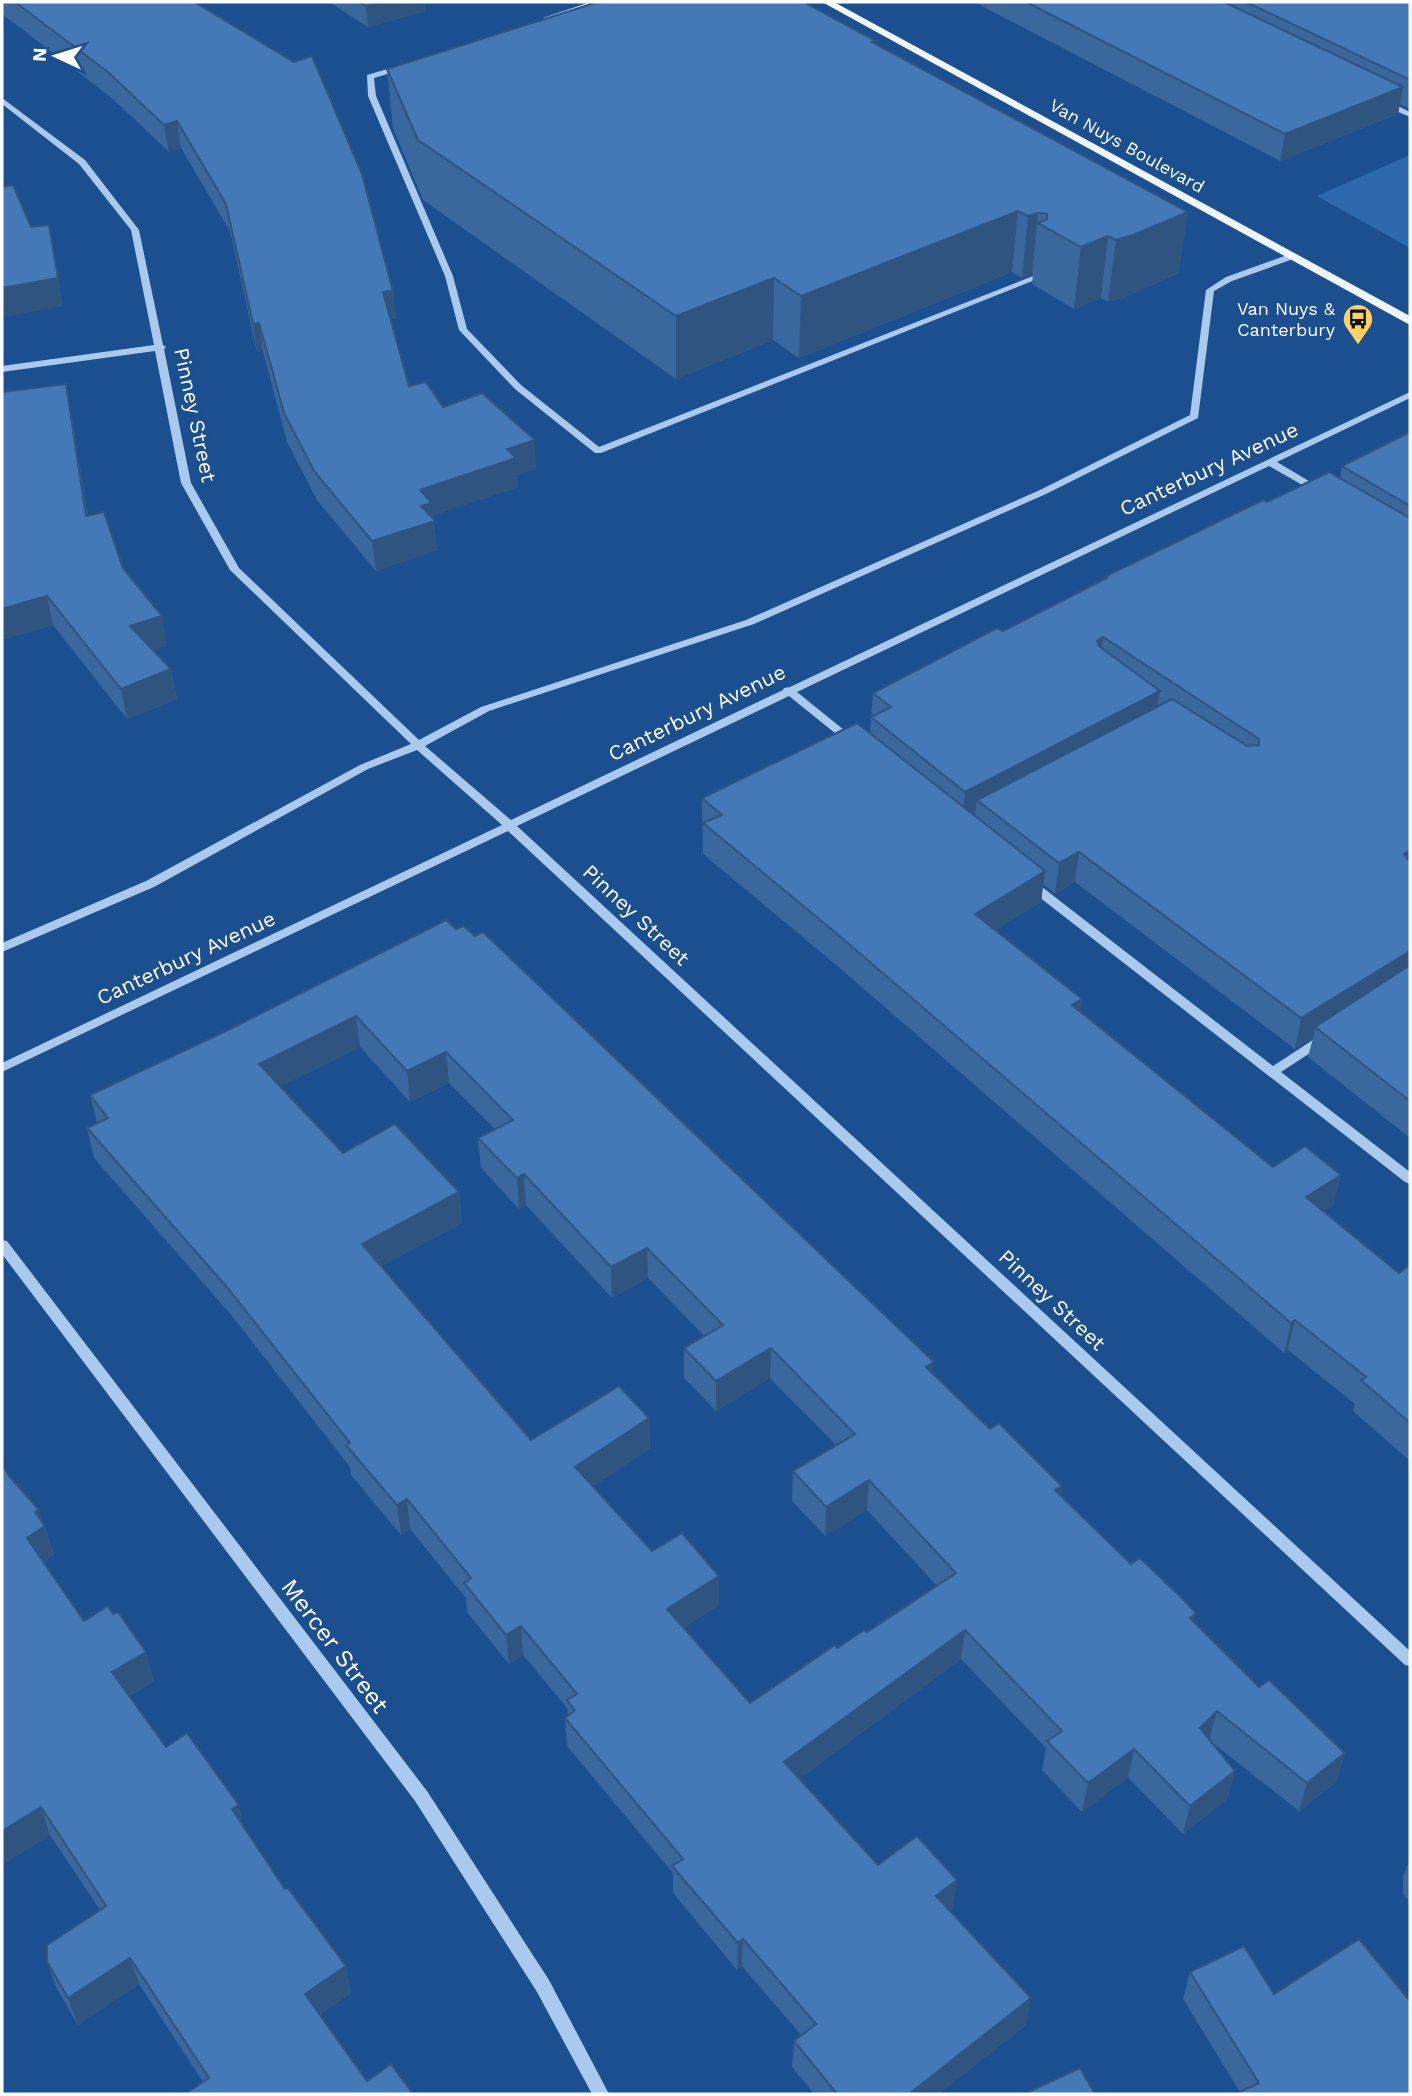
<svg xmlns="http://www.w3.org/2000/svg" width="1412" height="2096" font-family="'Work Sans',sans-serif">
  <rect width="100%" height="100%" fill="#1b4f8f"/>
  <!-- green -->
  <polygon fill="#2e69ad" points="1410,155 1410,248 1317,196"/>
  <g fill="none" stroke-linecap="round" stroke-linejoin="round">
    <!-- minor -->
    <g fill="#a9c9ee" fill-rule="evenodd">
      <polygon points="590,2 601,2 550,20 543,18"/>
      <polygon points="401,65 405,67 404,69 374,78 376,96 453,276 467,329 521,385 599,447 1033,276 1040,278 601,453 595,453 515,389 459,330 445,276 368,96 367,75"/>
      <polygon points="2,98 85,160 139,230 163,345 166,347 164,349 191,483 239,568 419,740 481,707 746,620 1040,490 1190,415 1206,290 1226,277 1290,254 1296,254 1296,258 1232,281 1214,291 1198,418 1046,494 754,624 489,711 425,746 511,820 783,690 784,688 790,687 1410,392 1410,398 1277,462 1324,490 1324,494 1318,494 1269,466 797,692 854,738 855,740 854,742 846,742 789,696 517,826 1410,1651 1410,1666 1405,1665 508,831 2,1072 2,1063 502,825 417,750 368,769 154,887 2,952 2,943 146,881 360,765 411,744 230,570 181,483 155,351 2,372 2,366 154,345 131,230 79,164 2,104"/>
      <polygon points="1382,101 1388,101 1410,112 1410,117 1382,105"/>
      <polygon points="1029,879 1033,880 1273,1066 1319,1036 1327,1036 1329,1039 1327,1042 1281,1072 1410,1172 1410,1184 1405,1182 1025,886 1023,883"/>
      <polygon points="2,1240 7,1241 427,1791 549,1980 609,2094 592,2094 537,1992 415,1801 2,1254"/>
    </g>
    <!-- major -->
    <polygon fill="#f0f6ff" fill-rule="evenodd" points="822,2 834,2 1410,316 1410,325"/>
  </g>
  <!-- wall -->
  <g fill="#3a679d" fill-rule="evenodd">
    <polygon points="2,2 194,2 393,291 396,319 391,319 409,386 536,469 517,475 518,487 433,515 437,550 376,571 317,500 287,442 263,351 257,352 230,231 181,148 169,152 113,99 2,14"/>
    <polygon points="329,2 424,2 425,11 368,27"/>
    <polygon points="577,2 804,2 875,44 1179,273 1125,297 1108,302 1101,298 1074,309 1032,284 1033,274 1022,278 1012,272 799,358 773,340 676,379 423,200 393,128 387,69 588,5 588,2 579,3"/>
    <polygon points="974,2 1410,2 1410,109 1400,104 1398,114 1280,161"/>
    <polygon points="71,413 88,516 123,568 167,646 153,650 171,669 177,699 127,719 53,625 2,640"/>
    <polygon points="1410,432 1410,1138 1308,1057 1313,1038 1295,1049 1075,882 1055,894 1043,884 1041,902 995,930 1081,1011 1273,1167 1341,1175 1333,1205 1324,1211 1399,1273 1410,1265 1410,1461 1353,1411 1355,1404 1288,1350 1284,1353 835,964 703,854 702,798 870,733 873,693 1003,631 1104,580 1104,577 1267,502 1340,478 1342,466"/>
    <path d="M 446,920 L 933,1374 L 990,1429 L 1062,1486 L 1060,1495 L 1131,1564 L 1194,1622 L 1259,1687 L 1345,1753 L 1336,1782 L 1299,1811 L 1209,1740 L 1235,1771 L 1227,1799 L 1183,1834 L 1128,1777 L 1082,1812 L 1042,1770 L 1046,1748 L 961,1659 L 799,1779 L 878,1865 L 953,1908 L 950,1910 L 1026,2025 L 938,2094 L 814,2094 L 792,2067 L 794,2041 L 801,2035 L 742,1966 L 737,1970 L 673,1893 L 673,1873 L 567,1746 L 565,1718 L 568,1715 L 567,1708 L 523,1655 L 509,1664 L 467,1612 L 466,1598 L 410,1529 L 401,1535 L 351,1475 L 350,1467 L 232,1316 L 94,1158 L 87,1128 L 97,1123 L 90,1095 L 230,1029 ZM 360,1047 L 410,1102 L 449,1083 L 495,1129 L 478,1138 L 481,1168 L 519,1209 L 526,1205 L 612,1298 L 648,1278 L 704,1336 L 684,1348 L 684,1378 L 716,1411 L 770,1378 L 836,1445 L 793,1471 L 792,1501 L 825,1536 L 867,1510 L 937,1586 L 867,1632 L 837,1648 L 750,1703 L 683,1628 L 719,1605 L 719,1576 L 652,1551 L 593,1486 L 650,1448 L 649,1418 L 531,1440 L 381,1266 L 462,1223 L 459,1192 L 343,1153 L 281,1086 Z"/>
    <polygon points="44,1524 54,1555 44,1562 84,1621 154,1681 129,1696 166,1747 244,1828 285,1889 346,1966 351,1993 319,2015 367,2081 413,2094 203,2082 139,1984 78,2025 57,1989 47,1962 100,1910 50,1835 2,1865"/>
    <polygon points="1410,1859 1410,1901 1403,1895 1403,1877"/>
    <polygon points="1190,1972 1274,1994 1410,2094 1240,2092 1183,1999"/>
  </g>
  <!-- shaded-wall -->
  <g fill="#305480">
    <polygon points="381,2 424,2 425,11 368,27 366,6"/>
    <polygon points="1403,87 1398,114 1280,161 1285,134"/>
    <polygon points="177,121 181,148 169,152 164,125"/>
    <polygon points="1018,211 1012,272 799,358 801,296"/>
    <polygon points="1188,212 1179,273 1125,297 1108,302 1116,240"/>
    <polygon points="1038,213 1032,274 1022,278 1028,216"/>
    <polygon points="49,225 63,306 2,317 2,288"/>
    <polygon points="1108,236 1101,298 1074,309 1081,247"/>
    <polygon points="774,278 773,340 676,379 676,316"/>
    <polygon points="393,291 396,319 386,320 383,292"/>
    <polygon points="259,323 263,351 257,352 253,324"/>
    <polygon points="66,384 71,413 92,545 86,516"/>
    <polygon points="535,440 536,469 517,475 518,487 433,515 437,550 376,571 372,541 420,490 507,449"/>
    <polygon points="47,596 53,625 2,640 2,609"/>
    <polygon points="162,616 167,646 136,656 130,626"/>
    <polygon points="1103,637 1100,667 1097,641"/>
    <polygon points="171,669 177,699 127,719 121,689"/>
    <polygon points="1160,691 1155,721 977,800 975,815 962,822 965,792"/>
    <polygon points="1410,850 1410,861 1404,854"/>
    <polygon points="1079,852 1075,882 1055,894 1059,863"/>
    <polygon points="1045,871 1041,902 972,945 975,914"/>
    <polygon points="1410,951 1410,976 1315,1027 1313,1038 1295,1049 1301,1018"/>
    <polygon points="1082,999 1078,1030 1072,1005"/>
    <polygon points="356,1016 360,1047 265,1094 259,1064"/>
    <polygon points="446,1052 449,1083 410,1102 407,1071"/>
    <polygon points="524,1174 526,1205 519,1209 517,1178"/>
    <polygon points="1341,1175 1333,1205 1299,1228 1306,1197"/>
    <polygon points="459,1192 462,1223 366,1274 362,1244"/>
    <polygon points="647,1248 648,1278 612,1298 611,1267"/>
    <polygon points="1295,1320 1288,1350 1284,1353 1291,1323"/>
    <polygon points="771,1348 770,1378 716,1411 716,1381"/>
    <polygon points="934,1362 931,1392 926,1367"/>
    <polygon points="649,1418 650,1448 577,1497 575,1467"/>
    <polygon points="869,1480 867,1510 825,1536 826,1507"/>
    <polygon points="1062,1486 1057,1516 1055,1490"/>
    <polygon points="407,1499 410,1529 401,1535 397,1505"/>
    <polygon points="39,1510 54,1555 36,1568 27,1538 35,1512"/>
    <polygon points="719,1576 719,1605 667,1639 667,1609"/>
    <polygon points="1196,1613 1189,1642 1190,1618"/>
    <polygon points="521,1626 523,1655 509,1664 506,1635"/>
    <polygon points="965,1630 961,1659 783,1791 784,1762"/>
    <polygon points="146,1652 154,1681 120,1701 112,1672"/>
    <polygon points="1217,1711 1209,1740 1200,1728"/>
    <polygon points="1134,1749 1128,1777 1082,1812 1088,1783"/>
    <polygon points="1345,1753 1336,1782 1299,1811 1307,1783"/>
    <polygon points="1235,1771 1227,1799 1183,1834 1190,1806"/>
    <polygon points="239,1805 245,1833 232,1809"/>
    <polygon points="41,1807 50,1835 2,1865 2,1831"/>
    <polygon points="957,1880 953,1908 933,1923 936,1896"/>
    <polygon points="743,1939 742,1966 737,1970 738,1943"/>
    <polygon points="130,1958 139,1984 78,2025 68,1998"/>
    <polygon points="346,1966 351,1993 311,2021 305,1994"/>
    <polygon points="1031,1998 1026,2025 938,2094 909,2094"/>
  </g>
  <!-- building -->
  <g fill="#4478b7" stroke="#305480" stroke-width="2" fill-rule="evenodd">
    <polygon points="15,2 194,2 294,62 312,56 362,174 393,291 383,292 409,386 426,382 443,407 482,393 535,440 507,449 516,458 420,490 432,503 421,506 435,521 372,541 314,471 284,413 259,323 253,324 226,204 177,121 164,125 108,72"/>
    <polygon points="359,2 381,2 366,6"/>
    <polygon points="598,2 804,2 876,41 872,42 1188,212 1133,235 1116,240 1108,236 1081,247 1038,223 1047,219 1047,214 1038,213 1028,216 1018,211 801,296 774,278 676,316 418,140 387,69"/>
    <polygon points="1026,2 1224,2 1403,87 1285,134"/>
    <polygon points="1246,2 1410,2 1410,80"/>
    <polygon points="13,185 31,227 49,225 58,278 2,288 2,187"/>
    <polygon points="66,384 86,516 104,512 123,568 162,616 130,626 171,669 121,689 47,596 2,609 2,392"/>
    <polygon points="1410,432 1410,506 1342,466"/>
    <polygon points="1329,472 1410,518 1410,850 1404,854 1410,862 1410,951 1301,1018 1079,852 1059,863 977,800 1172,699 1247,746 1259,745 1259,739 1103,637 1097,641 1099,646 1160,691 965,792 871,717 891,707 873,693 997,628 1003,631 1107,578 1104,577 1263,500 1267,502"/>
    <polygon points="857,723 1045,871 975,914 1082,999 1072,1005 1273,1167 1305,1146 1341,1175 1306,1197 1399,1273 1410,1265 1410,1423 1361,1380 1366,1377 1295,1320 1291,1323 836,933 703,823 722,815 702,798"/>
    <path d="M 446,920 L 456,929 L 464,926 L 475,936 L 483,932 L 934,1362 L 926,1367 L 990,1429 L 999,1423 L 1062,1486 L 1055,1490 L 1131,1564 L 1140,1558 L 1182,1598 L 1196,1613 L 1190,1618 L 1259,1687 L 1269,1680 L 1345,1753 L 1307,1783 L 1217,1711 L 1200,1728 L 1235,1771 L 1190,1806 L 1134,1749 L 1088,1783 L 1047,1741 L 1062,1731 L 965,1630 L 784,1762 L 878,1865 L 917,1836 L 957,1880 L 936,1896 L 1031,1998 L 909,2094 L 837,2094 L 794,2041 L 816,2024 L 743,1939 L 738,1943 L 672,1866 L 683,1859 L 565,1718 L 575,1710 L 567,1700 L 577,1694 L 521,1626 L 506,1635 L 464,1583 L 471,1578 L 407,1499 L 397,1505 L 346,1445 L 350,1443 L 226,1286 L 87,1128 L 108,1118 L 90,1095 L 230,1029 ZM 356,1016 L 407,1071 L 446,1052 L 513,1120 L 478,1138 L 517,1178 L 524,1174 L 611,1267 L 647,1248 L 723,1325 L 684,1348 L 716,1381 L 771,1348 L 855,1434 L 793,1471 L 826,1507 L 869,1480 L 956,1573 L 867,1632 L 864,1630 L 837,1648 L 835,1645 L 750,1703 L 667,1609 L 719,1576 L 682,1533 L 652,1551 L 575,1467 L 649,1418 L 619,1386 L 531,1440 L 362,1244 L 459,1192 L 395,1124 L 343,1153 L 259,1064 Z"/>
    <polygon points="1410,965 1410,1101 1315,1027"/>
    <polygon points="2,1464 9,1476 39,1510 35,1512 45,1526 27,1538 84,1621 108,1606 113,1614 118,1612 146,1652 112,1672 166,1747 187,1733 239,1805 232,1809 285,1889 288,1888 346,1966 305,1994 367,2081 391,2064 413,2094 185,2094 209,2078 130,1958 68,1998 47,1962 47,1945 106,1906 41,1807 2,1831"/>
    <polygon points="1359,1939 1410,2001 1410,2094 1235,2094 1259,2083 1190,1972 1244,1946 1274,1994"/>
    <polygon points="1080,2068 1095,2094 1024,2094"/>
  </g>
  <!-- icons -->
  <defs>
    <g id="bus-pin" transform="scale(1.575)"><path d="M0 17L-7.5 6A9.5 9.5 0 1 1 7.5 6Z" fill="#ffd166" stroke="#1b4f8f"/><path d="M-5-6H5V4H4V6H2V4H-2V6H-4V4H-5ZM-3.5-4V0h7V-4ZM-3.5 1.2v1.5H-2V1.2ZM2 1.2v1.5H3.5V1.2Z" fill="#111"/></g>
  </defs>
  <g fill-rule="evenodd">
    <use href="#bus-pin" x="1358" y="319"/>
  </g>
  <g text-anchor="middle" stroke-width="7" stroke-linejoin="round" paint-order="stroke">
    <!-- far-street labels -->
    <g font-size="18" fill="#fff" stroke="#1b4f8f">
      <text transform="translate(1127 146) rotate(29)" y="6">Van Nuys Boulevard</text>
    </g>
    <!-- far-poi labels -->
    <g font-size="18" fill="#fff" stroke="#1b4f8f" text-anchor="end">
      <text x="1335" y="315">Van Nuys &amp;<tspan x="1335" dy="21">Canterbury</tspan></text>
    </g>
    <!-- street labels -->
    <g font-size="21" fill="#fff" stroke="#1b4f8f">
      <text transform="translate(195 415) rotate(78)" y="7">Pinney Street</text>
      <text transform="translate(1209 469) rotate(-25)" y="7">Canterbury Avenue</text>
      <text transform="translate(697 713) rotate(-26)" y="7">Canterbury Avenue</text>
      <text transform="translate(636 915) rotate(43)" y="7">Pinney Street</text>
      <text transform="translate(186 958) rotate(-25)" y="7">Canterbury Avenue</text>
      <text transform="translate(1052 1300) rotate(43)" y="7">Pinney Street</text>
    </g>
    <!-- near-street labels -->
    <g font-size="24" fill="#fff" stroke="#1b4f8f">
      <text transform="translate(335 1646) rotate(53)" y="8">Mercer Street</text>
    </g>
  </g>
  <!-- border -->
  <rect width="1412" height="2096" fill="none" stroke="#ffffff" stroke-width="7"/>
  <!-- north arrow -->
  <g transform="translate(56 56) rotate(274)" stroke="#1b4f8f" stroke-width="5" paint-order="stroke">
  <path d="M0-5L12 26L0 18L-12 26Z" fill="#ffffff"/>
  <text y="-10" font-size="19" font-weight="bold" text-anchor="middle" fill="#ffffff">N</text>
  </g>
</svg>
